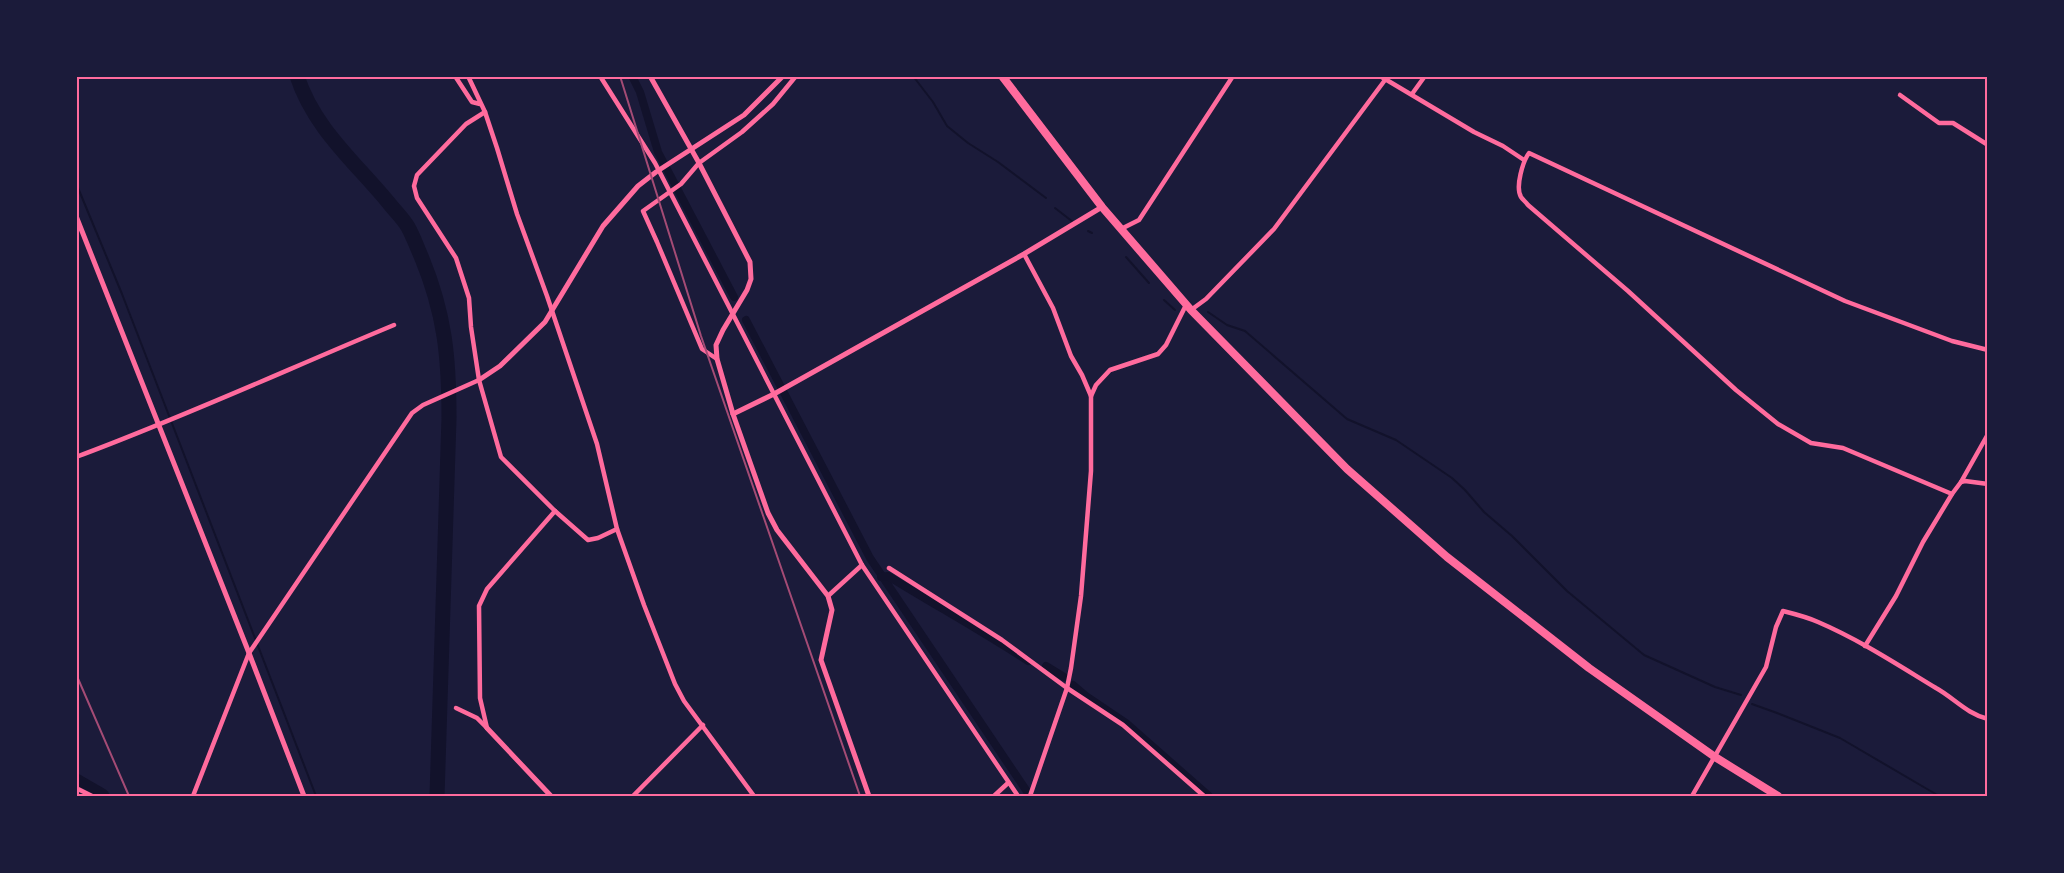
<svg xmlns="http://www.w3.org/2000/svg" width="2064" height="873" font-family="'Work Sans',sans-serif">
  <rect width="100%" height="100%" fill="#1b1b3a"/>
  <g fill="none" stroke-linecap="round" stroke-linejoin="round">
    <!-- stream -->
    <g stroke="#12122b" stroke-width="2">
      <polyline points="913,76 933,102 947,126 968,143 998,162 1046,198"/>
      <polyline points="76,183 122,294 316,796"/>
      <polyline points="1055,208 1073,222"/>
      <polyline points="1088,231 1092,233"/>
      <polyline points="1126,257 1149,283"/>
      <polyline points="1164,300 1175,310"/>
      <polyline points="1208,312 1227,325 1245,331 1347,419 1396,440 1452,478 1465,490 1484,512 1512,536 1567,591 1644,655 1715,687 1741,695"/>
      <polyline points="1752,704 1777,713 1840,738 1939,796"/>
    </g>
    <!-- canal -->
    <g stroke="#12122b" stroke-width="8">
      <polyline points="632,76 640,92 658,152 734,297"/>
      <polyline points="746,320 870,558 1030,796"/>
      <path d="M 881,577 L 888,576 C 935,605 982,631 1028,661"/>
      <polyline points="1046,666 1064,677"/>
      <polyline points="1073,685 1086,696 1126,723 1209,796"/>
    </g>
    <!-- river -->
    <g stroke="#12122b" stroke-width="15">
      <path d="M 297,76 C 314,128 354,161 388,202 C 394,210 403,218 408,227 C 413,236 417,247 421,256 C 445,314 449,357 449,418 L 437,796"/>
      <polyline points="76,781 102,796"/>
    </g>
    <!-- minor -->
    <g stroke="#ff6b9d" stroke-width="4.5">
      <polyline points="455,76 472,102 480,104"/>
      <polyline points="468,76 485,112 497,148 517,214 547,296 597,444 617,529 644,605 675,684 684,701 754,796"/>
      <polyline points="600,76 655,163 862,565 1018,796"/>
      <polyline points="1380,76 1474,132 1503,146 1524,160"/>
      <polyline points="1412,94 1425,76"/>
      <polyline points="1900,95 1939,123 1953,123 1988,145"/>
      <polyline points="485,112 466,124 417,175 414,186 417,198 456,258 469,298 471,327 479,380 501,457 555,511 588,540 598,538 617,529"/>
      <polyline points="1121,229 1139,220 1233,76"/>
      <polyline points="1024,254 1053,308 1071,356 1082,375 1091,396"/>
      <polyline points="1191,310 1206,299 1274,229 1385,80"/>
      <polyline points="717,359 702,349 657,242 643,211 681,184 699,163 742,132 773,104 796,76"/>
      <path d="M 76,457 C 184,417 288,369 394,325"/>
      <polyline points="1961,482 1965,481 1988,484"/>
      <path d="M 1952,494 L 1843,448 L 1811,443 L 1778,424 L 1736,390 L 1628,291 L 1528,205 C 1526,202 1523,200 1521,197 C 1515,187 1523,161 1529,153 L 1845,301 L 1952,341 L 1988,350"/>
      <polyline points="889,568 1002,640 1067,688 1123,725 1204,796"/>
      <polyline points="828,596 862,565"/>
      <polyline points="1865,646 1896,596 1923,542 1952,494 1961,482 1988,434"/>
      <polyline points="456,708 477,718 487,728"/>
      <polyline points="487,728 480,698 479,606 487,589 555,511"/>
      <polyline points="76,788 92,796"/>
      <polyline points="193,796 249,653 412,413 423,405 479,380"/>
      <polyline points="633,796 703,725"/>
      <polyline points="994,796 1008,783"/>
      <polyline points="1030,796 1067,688 1071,668 1081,596 1091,471 1091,396 1096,385 1110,370 1158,354 1166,345 1186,305"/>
      <path d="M 1692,796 L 1766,667 L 1776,627 L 1783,611 C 1795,614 1807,617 1818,622 C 1860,640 1898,665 1936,688 C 1954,698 1967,714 1988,719"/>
    </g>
    <!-- tertiary -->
    <g stroke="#ff6b9d" stroke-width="5">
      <polyline points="650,76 699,163 750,262 751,279 747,290 723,330 716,345 717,359 733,414 768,513 777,530 828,596 832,610 821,660 869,796"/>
      <polyline points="76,216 249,653 304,796"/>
      <polyline points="479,380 500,366 545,322 603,226 638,186 656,172 744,115 783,76"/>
      <polyline points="733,414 774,394 1024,254 1102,207"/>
      <polyline points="487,728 551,796"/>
    </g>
    <!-- trunk -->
    <polyline stroke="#ff6b9d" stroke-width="8" points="1002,76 1102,207 1191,310 1347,469 1447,557 1589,668 1715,757 1778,796"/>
    <!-- rail -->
    <g stroke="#a44b75" stroke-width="2">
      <polyline points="620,76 701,336 860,796"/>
      <polyline points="76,674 129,796"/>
    </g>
  </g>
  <!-- border -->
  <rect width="2064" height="873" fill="none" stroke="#1b1b3a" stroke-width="156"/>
  <rect x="78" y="78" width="1908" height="717" fill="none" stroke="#ff6b9d" stroke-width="2"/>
</svg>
